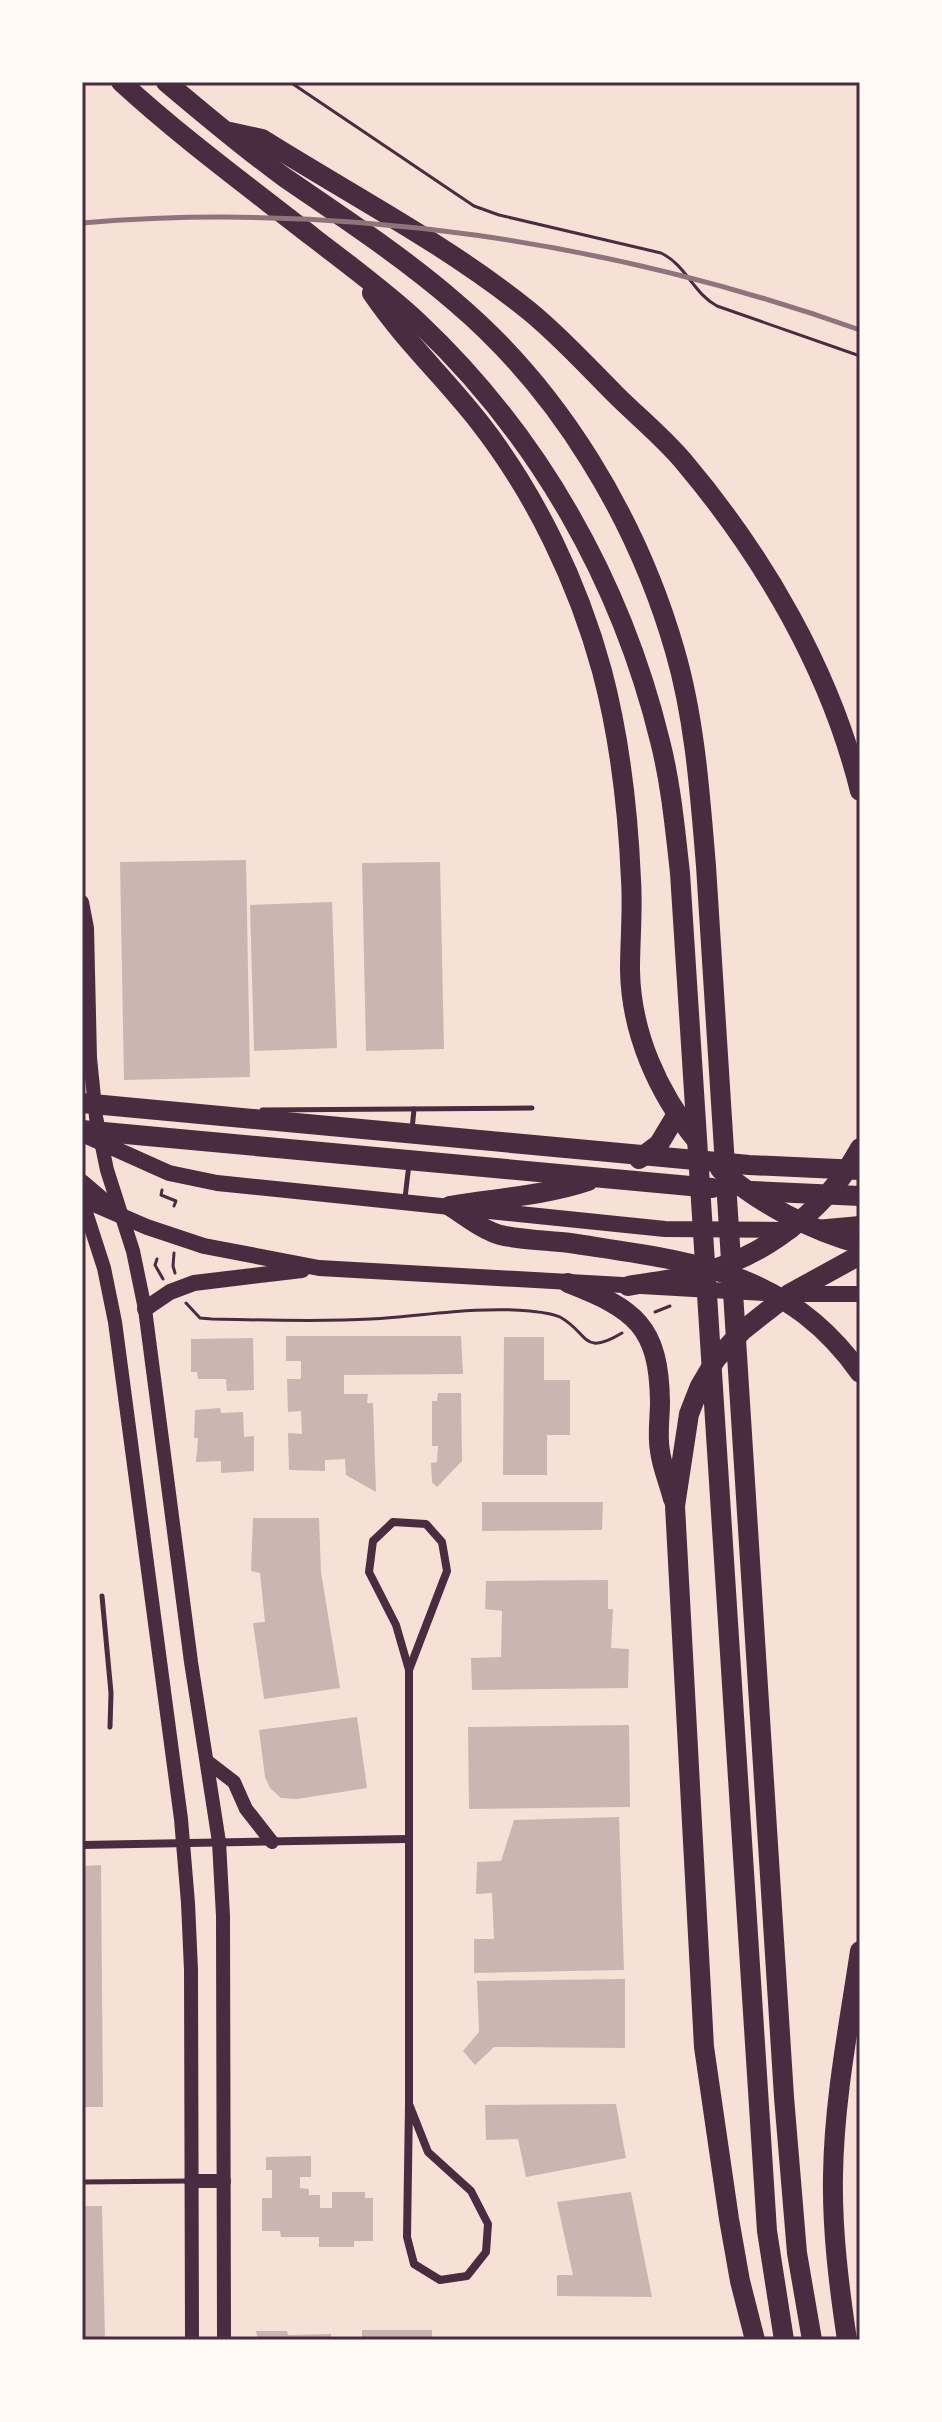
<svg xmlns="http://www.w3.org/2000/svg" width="942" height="2422" font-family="Commissioner,sans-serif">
  <rect width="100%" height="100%" fill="#f7e1d7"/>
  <!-- building -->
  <g fill="#ccb4b1">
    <polygon points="246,860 250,1077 124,1080 120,862"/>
    <polygon points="440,862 444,1049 366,1051 362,863"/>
    <polygon points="332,902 337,1048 254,1051 250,905"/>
    <polygon points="286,1336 461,1336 463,1374 344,1375 344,1394 368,1394 367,1403 373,1403 376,1492 346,1475 345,1459 325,1460 325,1471 289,1470 288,1433 302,1434 301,1411 288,1412 287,1379 301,1379 301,1361 286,1361"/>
    <polygon points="504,1337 544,1337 544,1380 570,1380 570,1435 547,1435 547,1475 503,1475"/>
    <polygon points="253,1338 254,1390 227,1391 226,1379 198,1379 197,1372 191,1372 191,1339"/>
    <polygon points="438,1393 461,1393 462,1461 437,1487 432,1482 431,1463 437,1462 438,1446 432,1446 432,1401 437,1401"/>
    <polygon points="220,1408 221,1413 243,1412 244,1437 254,1436 254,1471 221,1473 221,1461 196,1462 198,1438 194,1438 195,1410"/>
    <polygon points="482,1502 603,1502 602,1530 482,1531"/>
    <polygon points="253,1518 319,1518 321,1572 340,1688 264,1699 253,1623 265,1622 260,1573 251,1571"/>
    <polygon points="608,1580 608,1609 613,1609 611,1648 629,1649 628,1688 472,1690 471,1658 501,1657 502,1611 485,1609 486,1581"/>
    <polygon points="357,1717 367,1788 297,1799 281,1798 270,1788 265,1777 259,1730"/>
    <polygon points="629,1725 630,1807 469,1809 468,1727"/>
    <polygon points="619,1817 624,1970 474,1973 474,1939 494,1939 492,1893 476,1894 477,1862 501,1861 514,1820"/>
    <polygon points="101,1865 103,2107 82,2107 82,1866"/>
    <polygon points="625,1979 625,2048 494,2047 475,2065 463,2051 479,2032 477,1981"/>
    <polygon points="616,2104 626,2158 526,2177 518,2139 486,2140 485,2105"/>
    <polygon points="311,2156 311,2177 300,2177 300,2188 309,2189 309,2195 320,2195 320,2208 332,2208 332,2192 365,2192 365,2198 373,2198 373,2241 354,2241 354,2247 319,2247 319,2237 281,2237 280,2231 262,2231 262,2198 272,2198 272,2170 266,2170 266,2157"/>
    <polygon points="631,2192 652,2297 557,2296 557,2275 573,2275 557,2202"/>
    <polygon points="82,2206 102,2206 105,2340 82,2340"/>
    <rect x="362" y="2330" width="70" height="10"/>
    <polygon points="256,2331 287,2331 288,2335 331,2334 331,2340 258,2340"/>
  </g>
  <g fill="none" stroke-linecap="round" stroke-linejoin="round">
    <!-- path -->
    <g stroke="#4a2c40" stroke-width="3">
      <path d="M 290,82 L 474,206 L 499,215 L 661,253 C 686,265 693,293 717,306 L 860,356"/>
      <polyline points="162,1190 161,1195 176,1201 174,1206"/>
      <polyline points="174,1253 173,1266 175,1273"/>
      <polyline points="157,1259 155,1265 163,1279"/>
      <path d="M 186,1303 L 200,1318 L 212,1319 C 264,1320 319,1322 371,1319 C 424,1316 477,1306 530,1311 C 540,1312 552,1313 560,1317 C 589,1333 582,1357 622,1333"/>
      <polyline points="655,1312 670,1306"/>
    </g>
    <!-- service -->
    <g stroke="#4a2c40" stroke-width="5">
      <polyline points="262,1110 532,1108"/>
      <polyline points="412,1130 414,1109"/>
      <polyline points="405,1198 409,1164"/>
      <polyline points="102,1596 111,1693 110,1727"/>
      <polyline points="82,2182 189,2181"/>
    </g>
    <!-- minor -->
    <g stroke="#4a2c40" stroke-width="8">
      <polygon points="393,1522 426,1524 442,1542 447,1571 409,1670 396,1625 369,1572 373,1541"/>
      <polyline points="82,1845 408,1839"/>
      <polyline points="409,2104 409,1670"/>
      <polygon points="409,2104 428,2152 471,2191 488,2224 486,2252 467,2276 440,2280 414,2264 407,2237"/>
    </g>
    <!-- secondary -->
    <g stroke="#4a2c40" stroke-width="14">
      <polyline points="82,902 87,928 90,1058 96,1117 107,1170 133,1251 145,1309 191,1662 219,1842 223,1916 224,2340"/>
      <polyline points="82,1200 104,1268 115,1322 181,1819 188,1903 191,1970 192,2340"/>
      <polyline points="208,1762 234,1782 246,1809 272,1842"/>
      <polyline points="191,2181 224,2181"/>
    </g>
    <!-- primary -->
    <g stroke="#4a2c40" stroke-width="16">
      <polyline points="82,1134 169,1173 217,1183 665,1229 792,1230"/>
      <polyline points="82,1182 109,1205"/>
      <polyline points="82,1199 147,1227 204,1246 319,1268 766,1293"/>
      <polyline points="816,1228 860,1224"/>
      <polyline points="790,1294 860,1294"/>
      <polyline points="145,1309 170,1292 194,1283 302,1270"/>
    </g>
    <!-- motorway -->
    <g stroke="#4a2c40" stroke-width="20">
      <path d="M 121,82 C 182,138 249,187 314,238 C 349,265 386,292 418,322 C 538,435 621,581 660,741 C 671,784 675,829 680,873 L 767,2231 L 784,2340"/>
      <path d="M 166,82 C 205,115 243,147 284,177 C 342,217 402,256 455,302 C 560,391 637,519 675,651 C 695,720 700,794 706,866 L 784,2097 L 797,2253 L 812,2340"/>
      <path d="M 230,132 L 262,139 C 351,195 446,244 528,310 C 559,335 586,365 615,394 C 638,417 663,437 684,462 C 764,557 830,670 860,791"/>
      <path d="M 372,293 C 403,339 445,378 480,423 C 536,495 578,583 602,671 C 620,739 628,810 631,880 C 633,910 630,940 630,970 C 631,1033 658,1093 697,1141"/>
      <polyline points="82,1103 749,1165 860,1170"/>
      <polyline points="82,1130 712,1188"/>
      <polyline points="639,1159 659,1144 677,1114"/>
      <path d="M 720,1169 C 759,1204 810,1230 860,1244"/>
      <polyline points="752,1191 860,1196"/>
      <path d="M 450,1206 C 464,1215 477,1226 492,1232 C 508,1240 550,1240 570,1243 C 686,1261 786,1268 860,1373"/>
      <path d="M 450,1206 C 496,1198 543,1196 588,1181"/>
      <path d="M 568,1283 C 635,1309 659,1326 660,1402 C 660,1418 657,1435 660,1451 C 662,1467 669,1483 673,1499"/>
      <path d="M 628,1286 C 656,1281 686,1279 714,1269 C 774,1250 830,1204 860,1148"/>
      <polyline points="755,2340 740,2281 729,2219 704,2047 675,1506 689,1414 700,1386 716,1359 743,1330 789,1294 860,1255"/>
      <path d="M 847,2340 C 839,2286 832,2231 833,2176 C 834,2100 849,2025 860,1951"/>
    </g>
    <!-- rail -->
    <path stroke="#8f747c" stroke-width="5" d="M 82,223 C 345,201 612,242 860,330"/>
  </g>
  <!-- border -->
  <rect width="942" height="2422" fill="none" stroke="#fffaf5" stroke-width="168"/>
  <rect x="84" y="84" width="774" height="2254" fill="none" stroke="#4a2c40" stroke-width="3"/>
</svg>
